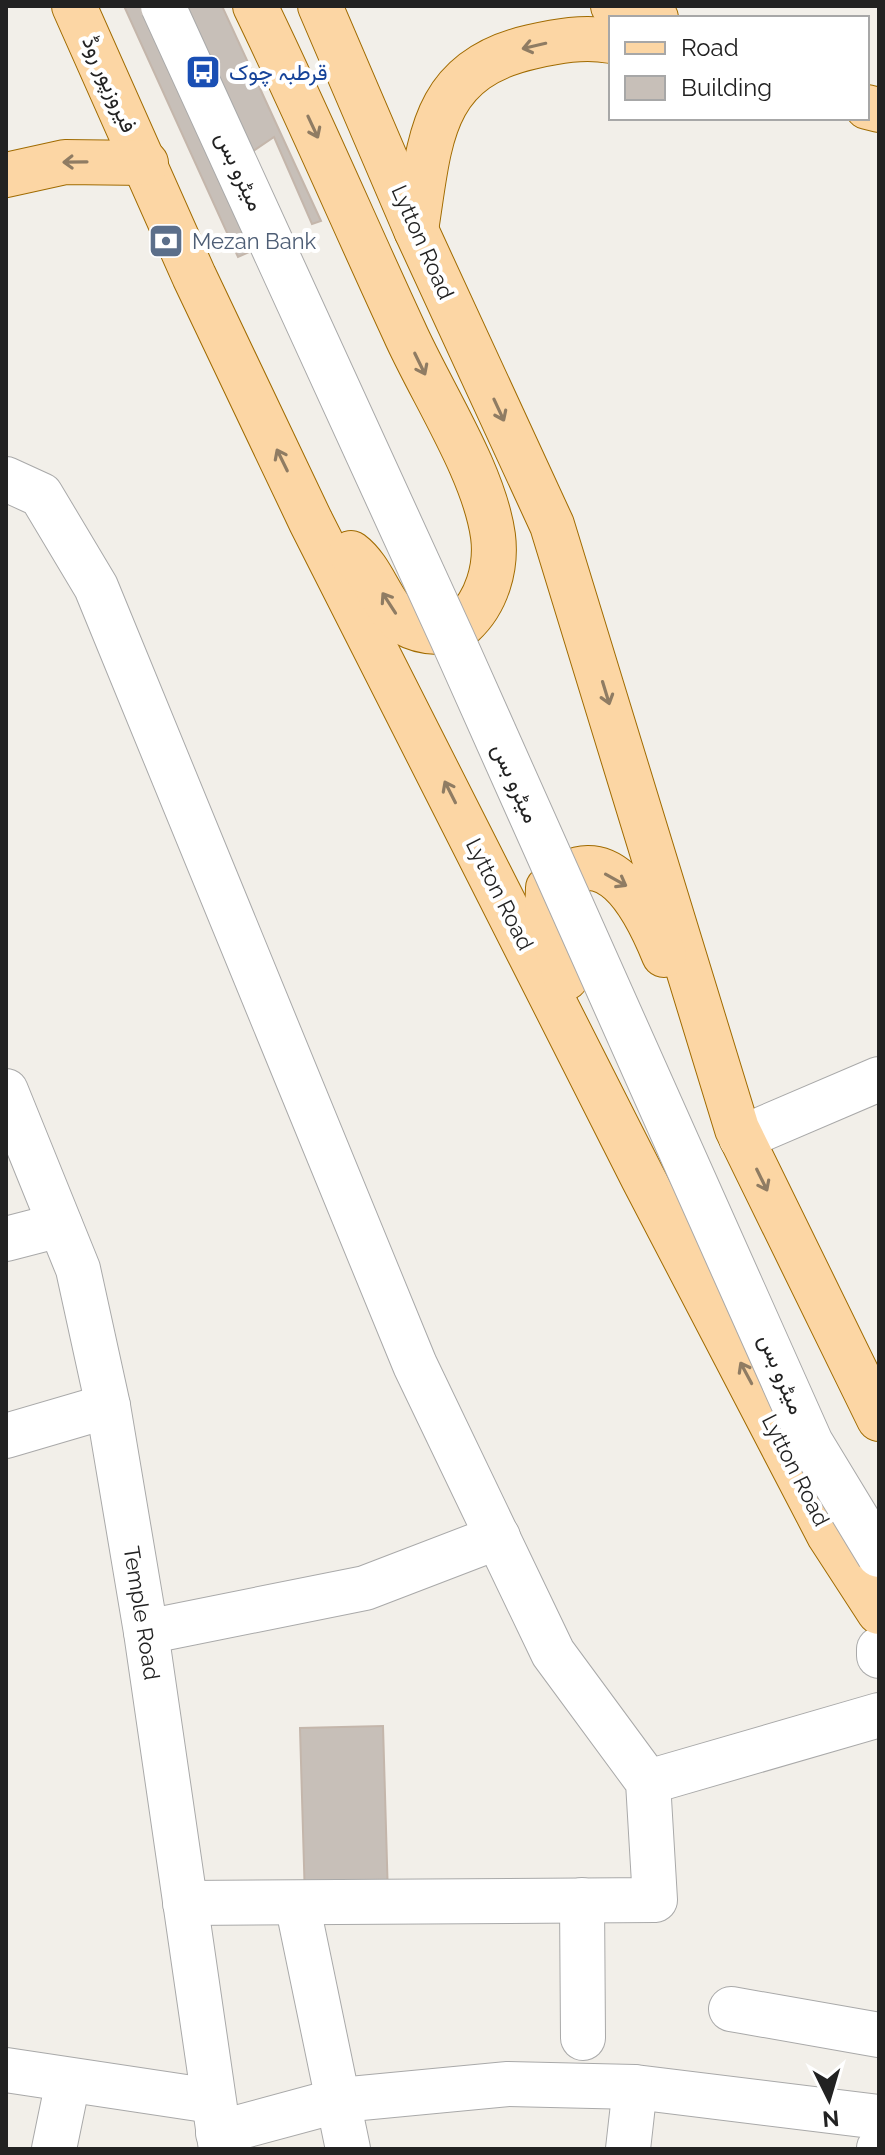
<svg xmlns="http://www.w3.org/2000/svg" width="885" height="2155" font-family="Raleway,Vazirmatn,sans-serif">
  <rect width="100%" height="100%" fill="#f2efe9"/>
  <!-- building -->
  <g fill="#c7bfb8" stroke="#c4b6ab" stroke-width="2">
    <polygon points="124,6 222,6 321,221 312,224 274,137 240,160 258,248 238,257"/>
    <polygon points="383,1726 388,1897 305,1900 300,1728"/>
  </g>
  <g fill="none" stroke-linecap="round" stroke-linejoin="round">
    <!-- minor casing -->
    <g stroke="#a9a9a9" stroke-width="46">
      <g id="minor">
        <polyline points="6,479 41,495 96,587 415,1365 553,1653 648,1782 655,1900 185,1903"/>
        <polyline points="6,1091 78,1269 108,1406 146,1632 221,2149"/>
        <polyline points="741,1138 879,1079"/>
        <polyline points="6,1239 60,1225"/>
        <polyline points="6,1436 108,1406"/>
        <polyline points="146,1632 365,1588 498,1537"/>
        <polyline points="879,1649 879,1656"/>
        <polyline points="648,1782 879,1715"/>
        <polyline points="582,1900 583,2038"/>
        <polyline points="297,1903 348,2149"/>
        <polyline points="731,2009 879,2035"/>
        <polyline points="6,2070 212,2101"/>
        <polyline points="218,2133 340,2100 508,2084 635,2087 879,2117"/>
        <polyline points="54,2149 68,2081"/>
        <polyline points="628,2149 635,2087"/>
        <polyline points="879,2149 879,2148"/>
      </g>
    </g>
    <!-- major casing -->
    <g stroke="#a06b00" stroke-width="46">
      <g id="major">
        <polyline points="74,6 194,276 311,522 643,1178 829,1535 879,1612"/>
        <path d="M 255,6 C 307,113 354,223 404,331 C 431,392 484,471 493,536 C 497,567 487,602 463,624 C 451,637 420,632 406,624 C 381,608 375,571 351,553"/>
        <polyline points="320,6 416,230 552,525 737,1129 879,1419"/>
        <polyline points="613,6 656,18"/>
        <polyline points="867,107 879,110"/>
        <polyline points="6,175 65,162 146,163"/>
        <path d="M 416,230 C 430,143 429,70 531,47 C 557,41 584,36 611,41"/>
        <path d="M 566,978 L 547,915 L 548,888 C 606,832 644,906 664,955"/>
      </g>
    </g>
    <!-- minor -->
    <use href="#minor" stroke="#fff" stroke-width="44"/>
    <!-- major -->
    <use href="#major" stroke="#fcd6a4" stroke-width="44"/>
    <!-- minor-bridge casing -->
    <g stroke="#a9a9a9" stroke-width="46" stroke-linecap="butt">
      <polyline id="minor-bridge" points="163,6 452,638 811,1443 879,1555"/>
    </g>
    <!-- minor-bridge -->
    <use href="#minor-bridge" stroke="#fff" stroke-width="44"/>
  </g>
  <!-- one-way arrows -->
  <defs><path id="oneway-shaft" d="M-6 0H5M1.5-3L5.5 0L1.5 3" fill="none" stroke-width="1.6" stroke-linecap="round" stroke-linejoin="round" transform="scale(2)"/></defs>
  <g stroke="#8f7c63">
    <use href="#oneway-shaft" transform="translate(534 46) rotate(167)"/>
    <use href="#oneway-shaft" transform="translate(313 127) rotate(65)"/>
    <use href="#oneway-shaft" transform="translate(75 162) rotate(179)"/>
    <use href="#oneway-shaft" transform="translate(420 364) rotate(64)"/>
    <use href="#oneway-shaft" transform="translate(499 410) rotate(65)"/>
    <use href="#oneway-shaft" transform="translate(282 460) rotate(-116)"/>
    <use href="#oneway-shaft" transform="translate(389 603) rotate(-123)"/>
    <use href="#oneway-shaft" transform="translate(606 693) rotate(73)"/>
    <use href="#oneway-shaft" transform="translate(450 792) rotate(-117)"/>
    <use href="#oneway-shaft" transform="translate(616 880) rotate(29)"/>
    <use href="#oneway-shaft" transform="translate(762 1180) rotate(64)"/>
    <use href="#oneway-shaft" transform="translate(746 1373) rotate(-118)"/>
  </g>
  <!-- icons -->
  <defs>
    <g id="bus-square" transform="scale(1.8)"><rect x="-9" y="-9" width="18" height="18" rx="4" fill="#1a4fb4" stroke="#fff"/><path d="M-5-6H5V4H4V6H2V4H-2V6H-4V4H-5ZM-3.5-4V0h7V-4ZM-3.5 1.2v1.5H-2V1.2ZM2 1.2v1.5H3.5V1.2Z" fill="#fff"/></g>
    <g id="bank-square" transform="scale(1.8)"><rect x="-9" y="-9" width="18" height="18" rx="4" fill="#5c6f8a" stroke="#fff"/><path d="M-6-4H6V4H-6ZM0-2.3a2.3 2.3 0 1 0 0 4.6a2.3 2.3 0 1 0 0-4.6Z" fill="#fff"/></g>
  </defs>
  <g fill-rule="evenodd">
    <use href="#bus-square" x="203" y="72"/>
    <use href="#bank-square" x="166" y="241"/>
  </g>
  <g text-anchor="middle" stroke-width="8" stroke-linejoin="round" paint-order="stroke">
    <!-- transit labels -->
    <g font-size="22" fill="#164399" stroke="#fff" text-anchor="start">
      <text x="229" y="80">قرطبہ چوک</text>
    </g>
    <!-- street labels -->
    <g font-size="22" fill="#222" stroke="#fff">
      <text transform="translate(110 84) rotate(66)" y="8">فیروزپور روڈ</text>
      <text transform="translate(240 171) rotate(65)" y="8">میٹرو بس</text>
      <text transform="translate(423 242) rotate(66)" y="8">Lytton Road</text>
      <text transform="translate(516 783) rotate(66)" y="8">میٹرو بس</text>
      <text transform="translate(500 894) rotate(63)" y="8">Lytton Road</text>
      <text transform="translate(782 1374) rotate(67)" y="8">میٹرو بس</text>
      <text transform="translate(796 1470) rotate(63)" y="8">Lytton Road</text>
      <text transform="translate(142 1613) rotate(81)" y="8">Temple Road</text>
    </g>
    <!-- service labels -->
    <g font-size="22" fill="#4e5e75" stroke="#fff" text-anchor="start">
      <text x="192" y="249">Mezan Bank</text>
    </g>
  </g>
  <!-- border -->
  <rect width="885" height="2155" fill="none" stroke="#222222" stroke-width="16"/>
  <!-- legend -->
  <rect x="609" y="16" width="260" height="104" fill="#ffffff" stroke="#a7a7a7" stroke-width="2"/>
  <rect x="625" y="42" width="40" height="12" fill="#fcd6a4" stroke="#a7a7a7" stroke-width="2"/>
  <text x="681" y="56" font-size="24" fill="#222222">Road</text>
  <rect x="625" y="76" width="40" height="24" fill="#c7bfb8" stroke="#a7a7a7" stroke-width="2"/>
  <text x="681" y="96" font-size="24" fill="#222222">Building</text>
  <!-- north arrow -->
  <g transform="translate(829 2099) rotate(175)" stroke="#ffffff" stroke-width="6" paint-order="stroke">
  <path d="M0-6L14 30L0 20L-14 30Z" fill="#222222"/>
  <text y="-12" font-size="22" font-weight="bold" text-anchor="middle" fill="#222222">N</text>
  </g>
</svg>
